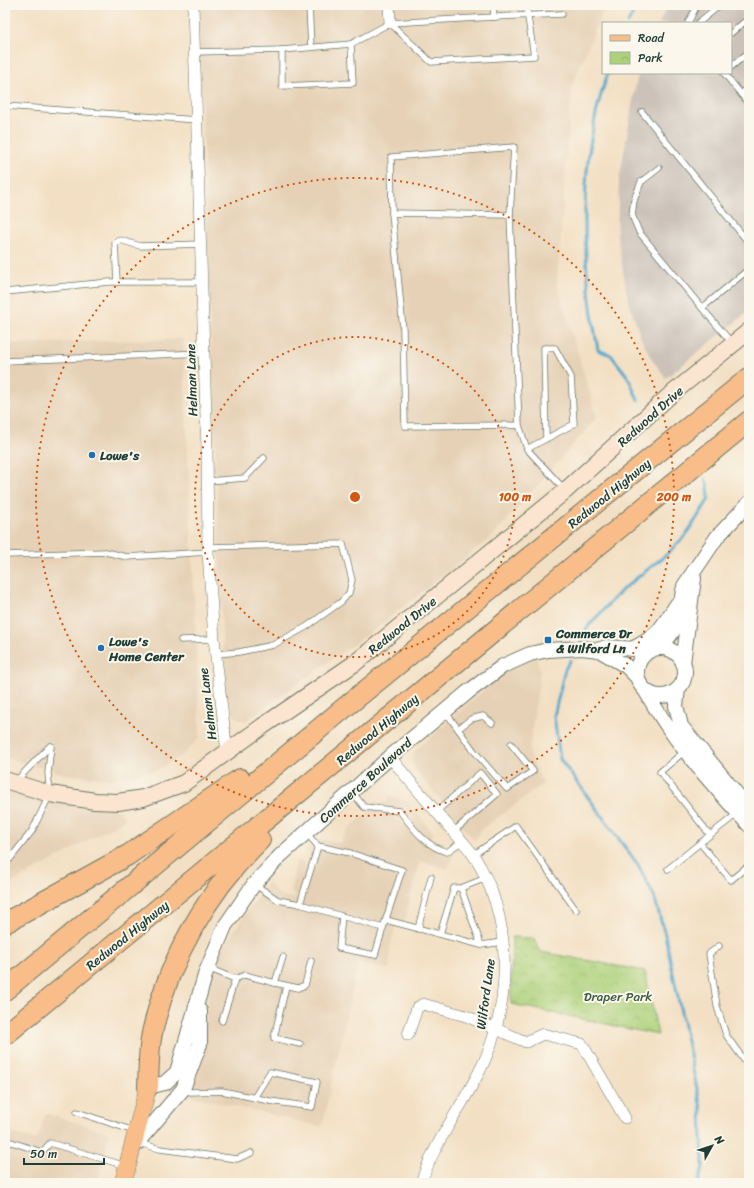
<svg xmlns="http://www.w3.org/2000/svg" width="754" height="1188" font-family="Sriracha,sans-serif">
  <defs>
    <pattern id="park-crowns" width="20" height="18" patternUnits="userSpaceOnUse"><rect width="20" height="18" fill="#add17a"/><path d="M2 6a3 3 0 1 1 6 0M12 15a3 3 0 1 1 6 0" fill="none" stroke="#94b46a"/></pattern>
  </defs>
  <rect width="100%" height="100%" fill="#fbf7ec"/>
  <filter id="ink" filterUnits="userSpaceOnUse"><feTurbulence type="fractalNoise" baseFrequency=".025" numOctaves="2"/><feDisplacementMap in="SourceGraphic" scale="8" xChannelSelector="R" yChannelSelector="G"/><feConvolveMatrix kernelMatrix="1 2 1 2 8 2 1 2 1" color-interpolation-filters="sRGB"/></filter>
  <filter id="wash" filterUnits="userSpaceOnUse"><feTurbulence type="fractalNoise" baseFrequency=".012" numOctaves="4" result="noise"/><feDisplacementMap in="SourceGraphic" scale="16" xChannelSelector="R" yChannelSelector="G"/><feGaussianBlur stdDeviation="0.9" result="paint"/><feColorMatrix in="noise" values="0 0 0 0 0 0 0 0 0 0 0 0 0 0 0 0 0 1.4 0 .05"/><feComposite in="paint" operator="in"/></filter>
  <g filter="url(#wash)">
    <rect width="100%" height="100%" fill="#f3e0c4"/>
    <!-- built -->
    <g fill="#e6d1b6">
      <polygon points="198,5 606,5 572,85 557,284 597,417 494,535 374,630 245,721 235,717 227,697 224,680"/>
      <polygon points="183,339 200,736 184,754 157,770 109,779 65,774 5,758 5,344"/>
      <polygon points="535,653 540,672 529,753 543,784 482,829 475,841 414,768 412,760 414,752 498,677"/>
      <polygon points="5,791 77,806 117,809 126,819 5,887"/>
      <polygon points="389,796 407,801 434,833 430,839 443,842 453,855 448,869 420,861 405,920 395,927 390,948 389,970 358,963 322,1127 191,1096 203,1041 210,981 219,953 267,883 280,895 295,899 296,897 291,891 296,860 307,864 309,854 306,849 320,839 340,843 349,828 366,814 375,802 387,803"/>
      <polygon points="46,1113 109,1133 98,1183 5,1183 5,1131 37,1140"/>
    </g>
    <!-- industrial -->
    <polygon fill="#ccc2b9" points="668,5 749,5 749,311 666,378 653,361 641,338 628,300 617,235 619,181 636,83 639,73 731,73 731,23 659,23"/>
    <!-- park -->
    <polygon fill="url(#park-crowns)" stroke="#668757" points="512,937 533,938 541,952 645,971 658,1035 511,1004"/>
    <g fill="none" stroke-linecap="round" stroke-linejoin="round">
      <!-- stream -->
      <g stroke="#4da6cb" stroke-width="3">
        <polyline points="628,23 637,5"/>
        <path d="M 608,73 C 577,158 581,262 598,350 L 611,355 L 628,377 L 638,400"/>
        <polyline points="584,633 590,624 623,589 666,555 686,535 709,499 708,486 705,478"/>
        <polyline points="571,660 565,669 554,716 560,759 638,865 654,896 665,935 701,1108 703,1167 698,1183"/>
      </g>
    </g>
  </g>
  <g filter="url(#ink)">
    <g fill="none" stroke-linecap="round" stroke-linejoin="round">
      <!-- service casing -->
      <g stroke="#697666" stroke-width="7">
        <g id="service">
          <polyline points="309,5 311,47"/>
          <polyline points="494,17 562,14"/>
          <polyline points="390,23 431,62 534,56 526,5"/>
          <polyline points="688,23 697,5"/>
          <polyline points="698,23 720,5"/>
          <polyline points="731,33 749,18"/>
          <polyline points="282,50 351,44"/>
          <polyline points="195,52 282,50 282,86 353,83 351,44 390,23 494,17 493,5"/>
          <polyline points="731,67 749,52"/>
          <polyline points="724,73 749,104"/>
          <polyline points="741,94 749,87"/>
          <polyline points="5,106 197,120"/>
          <polyline points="642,112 749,243"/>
          <polyline points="659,168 641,182 634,200 632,215 639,232 702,308"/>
          <polyline points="392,213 391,157 514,147 510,215"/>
          <polyline points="117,282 115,243 120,240 140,246 201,244"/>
          <polyline points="5,292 110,282 202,282"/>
          <polyline points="732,343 702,308 749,269"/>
          <polyline points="5,361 204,353"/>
          <polyline points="519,425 510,215 392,213 403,329 405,426 519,425 527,449"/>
          <polyline points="546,439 544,348 555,348 571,377 574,424 527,449 564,489"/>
          <polyline points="208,481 245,478 264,458"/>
          <polyline points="208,547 343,544 352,580 349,593 341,602 306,627 273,645 239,652 216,654"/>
          <polyline points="5,555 106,552 127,557 208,552"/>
          <polyline points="181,640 214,639"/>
          <polyline points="445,711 474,751 507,789 533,771 511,744"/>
          <polyline points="458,729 471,719 483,716 492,723"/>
          <polyline points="685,751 660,772 710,835 738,813"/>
          <polyline points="16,781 50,746"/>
          <path d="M 352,792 L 364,807 L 400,811 C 412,827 426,847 447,852 L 461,842"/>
          <polyline points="436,812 480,773 497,794 453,832"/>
          <polyline points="306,833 318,846 350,853 402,870 383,928"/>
          <polyline points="700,843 731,880 749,865"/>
          <polyline points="473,855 516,826 576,910"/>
          <polyline points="5,862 10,859 32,831 50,794 48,773 51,746"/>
          <polyline points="668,869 710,835"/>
          <polyline points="254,884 278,900 300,904 383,928 375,955 339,948 342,916"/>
          <polyline points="300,904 318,846"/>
          <polyline points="386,920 481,945 504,942"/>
          <polyline points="418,929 431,877"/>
          <polyline points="440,934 454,888 461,888"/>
          <polyline points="481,945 461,888 486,878"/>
          <polyline points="719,946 709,954 717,1006 726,1035 749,1067"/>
          <polyline points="208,968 235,979 222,1021"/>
          <polyline points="235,979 245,975 275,983 283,957"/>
          <polyline points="275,983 298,988 305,985 311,961"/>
          <polyline points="286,986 274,1038 300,1044"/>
          <polyline points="184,1090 190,1092 222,1091 270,1101 312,1107 317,1082 270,1072 254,1098"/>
          <polyline points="77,1112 134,1131"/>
          <polyline points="5,1140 42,1152 50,1143 126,1166"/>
          <polyline points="139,1143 160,1149 237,1159 251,1153"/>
          <polyline points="744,1183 749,1179"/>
        </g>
      </g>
      <!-- minor casing -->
      <g stroke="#697666" stroke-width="12">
        <g id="minor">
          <polyline points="193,5 207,449 208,552 214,639 227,753"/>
          <polyline points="389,5 390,23"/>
          <path d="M 390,757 C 408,779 426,800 445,822 C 454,833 466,844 474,856 C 513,917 512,998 484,1062 C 465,1104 435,1139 421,1183"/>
          <polyline points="408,1035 417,1008 423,1004 466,1016 526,1042 543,1034 582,1044 625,1118"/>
        </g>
      </g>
      <!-- tertiary casing -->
      <g stroke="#697666" stroke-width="16">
        <g id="tertiary">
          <circle cx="661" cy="672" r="24"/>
          <polyline points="661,648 676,627 684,586 717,537 749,503"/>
          <path d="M 632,649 C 659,636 662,627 677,604"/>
          <polyline points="599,650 626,666 638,678"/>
          <polyline points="683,663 694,578"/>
          <polyline points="678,689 676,706 681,726 749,809"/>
          <path d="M 645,690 C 672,740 711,783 749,825"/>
          <polyline points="148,1087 165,1083 177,1072 206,972 225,926 254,884 280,856 390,757 468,692 503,666 530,654 548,650 582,648 599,650 606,647 651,650"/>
          <polyline points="131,1150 183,1089 200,1044 200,1011"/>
        </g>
      </g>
      <!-- secondary casing -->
      <g stroke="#697666" stroke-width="18">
        <polyline id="secondary" points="5,780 50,794 95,801 118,802 143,798 184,783 263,726 355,663 565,491 668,397 749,331"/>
      </g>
      <!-- primary casing -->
      <g stroke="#697666" stroke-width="18">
        <polyline id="primary" points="123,1183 148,1087"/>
      </g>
      <!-- motorway casing -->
      <g stroke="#697666" stroke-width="22">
        <g id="motorway">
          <polyline points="5,923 128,855 240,779"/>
          <polyline points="5,990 343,709 749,378"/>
          <polyline points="5,1035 749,421"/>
          <path d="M 148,1087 C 149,1068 148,1047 153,1029 C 169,959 208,890 260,840"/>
        </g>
      </g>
      <!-- service -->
      <use href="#service" stroke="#fff" stroke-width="5.5"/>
      <!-- minor -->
      <use href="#minor" stroke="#fff" stroke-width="11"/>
      <!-- tertiary -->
      <use href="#tertiary" stroke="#fff" stroke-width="14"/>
      <!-- secondary -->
      <use href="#secondary" stroke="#fce5d0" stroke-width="16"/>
      <!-- primary -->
      <use href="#primary" stroke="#f8bd89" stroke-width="17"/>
      <!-- motorway -->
      <use href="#motorway" stroke="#f8bd89" stroke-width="20"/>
    </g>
  </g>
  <!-- distance rings -->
  <g fill="none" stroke="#d45610" stroke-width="2" stroke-dasharray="2 4">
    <circle cx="355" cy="497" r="160"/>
    <circle cx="355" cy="497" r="319"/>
  </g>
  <!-- markers -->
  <g fill="#1f6fb2" stroke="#fbf7ec" stroke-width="1.5">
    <circle cx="92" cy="455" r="4"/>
    <rect x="544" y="636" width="8" height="8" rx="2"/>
    <circle cx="101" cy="648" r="4"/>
  </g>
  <g text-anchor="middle" stroke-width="4" stroke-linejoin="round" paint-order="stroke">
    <!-- street labels -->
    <g font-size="13" fill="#1f3d34" stroke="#fbf7ec">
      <text transform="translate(191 380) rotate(-92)" y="5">Helman Lane</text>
      <text transform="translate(650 416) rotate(-42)" y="5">Redwood Drive</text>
      <text transform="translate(609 493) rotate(-39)" y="5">Redwood Highway</text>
      <text transform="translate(402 625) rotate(-39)" y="5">Redwood Drive</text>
      <text transform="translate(207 704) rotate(-97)" y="5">Helman Lane</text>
      <text transform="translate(377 729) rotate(-40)" y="5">Redwood Highway</text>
      <text transform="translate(365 780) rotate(-42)" y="5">Commerce Boulevard</text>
      <text transform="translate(127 935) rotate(-39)" y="5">Redwood Highway</text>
      <text transform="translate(485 994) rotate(-82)" y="5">Wilford Lane</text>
    </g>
    <!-- poi labels -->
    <g font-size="13" font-weight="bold" fill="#1f3d34" stroke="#fbf7ec" text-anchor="start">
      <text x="100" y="460">Lowe's</text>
      <text x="556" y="638">Commerce Dr<tspan x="556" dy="15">&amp; Wilford Ln</tspan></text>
      <text x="109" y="646">Lowe's<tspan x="109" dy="15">Home Center</tspan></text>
    </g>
    <!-- park labels -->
    <g font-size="13" fill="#3b5b42" stroke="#fbf7ec">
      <text x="618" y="1001">Draper Park</text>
    </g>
  </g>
  <circle cx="355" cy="497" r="6" fill="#d45610" stroke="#fbf7ec" stroke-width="2"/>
  <g font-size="12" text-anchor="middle" font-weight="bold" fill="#d45610" stroke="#fbf7ec" stroke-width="4" stroke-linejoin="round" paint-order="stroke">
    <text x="515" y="501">100 m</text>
    <text x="674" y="501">200 m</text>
  </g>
  <!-- margin -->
  <rect width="754" height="1188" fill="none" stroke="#fbf7ec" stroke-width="20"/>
  <!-- legend -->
  <rect x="602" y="22" width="130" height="52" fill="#fbf7ec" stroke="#a3ada2"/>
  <rect x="610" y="35" width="20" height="6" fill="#f8bd89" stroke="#a3ada2"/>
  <text x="638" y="42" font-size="12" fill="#1f3d34">Road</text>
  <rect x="610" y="52" width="20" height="12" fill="url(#park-crowns)" stroke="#a3ada2"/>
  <text x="638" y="62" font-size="12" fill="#1f3d34">Park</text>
  <!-- north arrow -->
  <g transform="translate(712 1146) rotate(51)" stroke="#fbf7ec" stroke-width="3" paint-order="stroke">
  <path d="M0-3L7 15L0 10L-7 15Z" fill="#1f3d34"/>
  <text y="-6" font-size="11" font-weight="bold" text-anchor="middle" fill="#1f3d34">N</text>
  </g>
  <!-- scale -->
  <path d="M24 1158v6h80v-6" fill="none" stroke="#1f3d34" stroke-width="2"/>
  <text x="30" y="1158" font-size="12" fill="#1f3d34" stroke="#fbf7ec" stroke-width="3" paint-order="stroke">50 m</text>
</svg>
